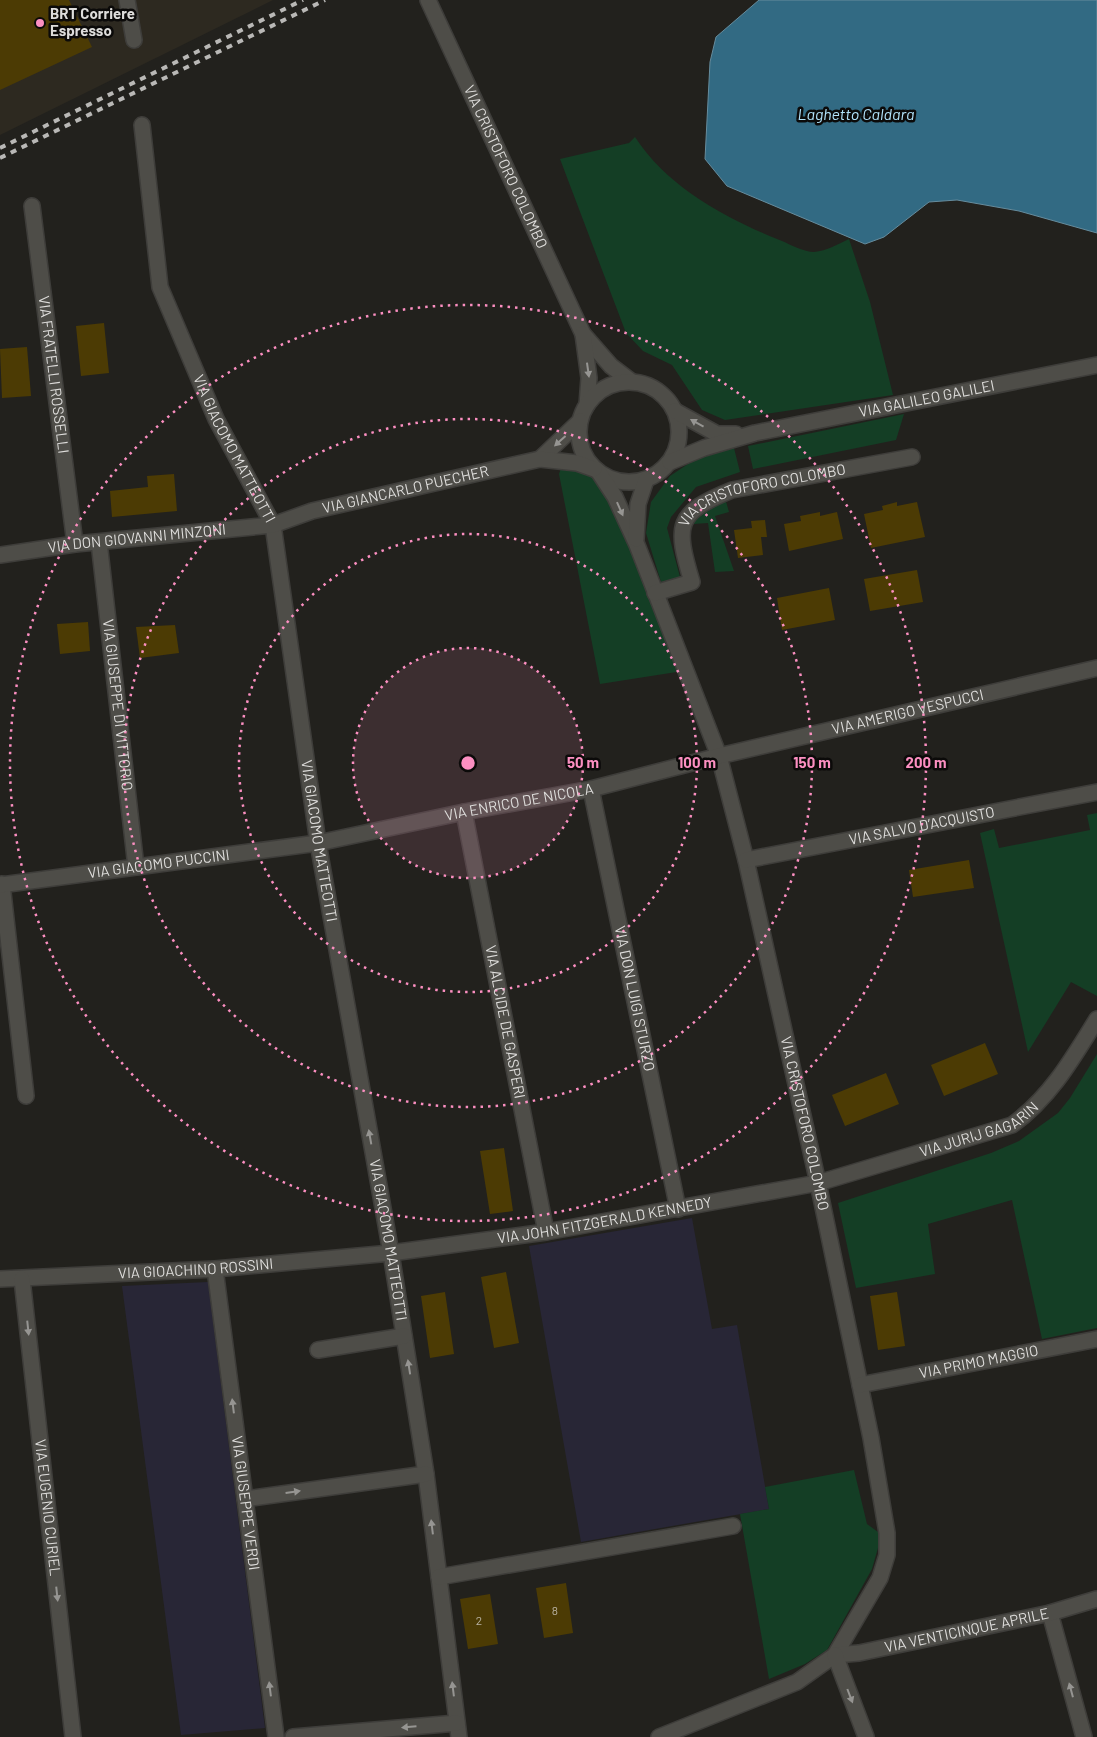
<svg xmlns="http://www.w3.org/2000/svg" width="1097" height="1737" font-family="Barlow,sans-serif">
  <rect width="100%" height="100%" fill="#22211d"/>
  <!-- built -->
  <polygon fill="#2d2920" points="0,0 273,0 0,135"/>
  <!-- education -->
  <g fill="#282636">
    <polygon points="692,1218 712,1329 737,1325 769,1509 581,1542 529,1246"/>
    <polygon points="208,1282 265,1728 181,1735 122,1286"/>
  </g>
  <!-- green -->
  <g fill="#143e25">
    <path d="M 635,137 C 668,188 727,219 782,241 C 791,245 804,252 814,252 C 827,251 838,244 849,239 L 870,302 L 893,395 L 725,420 L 702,410 L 672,365 L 643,351 L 626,333 L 560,159 L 629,143 Z"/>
    <polygon points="904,414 896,440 753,469 748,446"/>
    <polygon points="734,448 740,472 696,487 671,517 667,528 680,577 661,582 646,533 651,502 670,476 694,460"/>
    <polygon points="561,468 581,468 595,477 613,502 683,671 600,684 559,474"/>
    <polygon points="725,498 729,512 715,516 734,571 715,572 708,523 693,524 698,514"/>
    <polygon points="1097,813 1097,996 1071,982 1028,1052 980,833 994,829 999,848 1090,830 1087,815"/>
    <polygon points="1097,1054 1097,1328 1042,1339 1012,1200 928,1224 935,1274 856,1288 838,1203 991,1153 1019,1141 1058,1113 1070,1098"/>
    <polygon points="854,1470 867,1524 878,1532 878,1548 872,1569 827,1650 805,1664 769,1679 740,1514 769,1509 765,1487"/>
  </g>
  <!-- water -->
  <polygon fill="#326a83" stroke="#668c9d" points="759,0 1097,0 1097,233 1019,211 957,200 929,202 884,237 865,244 727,186 705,159 710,62 716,37"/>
  <!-- building -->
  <g fill="#4c3b04">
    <polygon points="0,0 69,0 92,47 0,90"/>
    <polygon points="104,323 109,373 81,376 76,326"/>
    <polygon points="27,347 31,396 2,398 0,349"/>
    <polygon points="174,474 177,511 112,517 110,491 148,487 147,476"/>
    <polygon points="897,502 897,506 917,502 925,537 871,548 864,514 883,510 882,506"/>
    <polygon points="820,512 820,516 837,512 843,539 789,551 784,524 801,521 800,516"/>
    <polygon points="765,520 767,537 761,537 763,555 738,558 734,530 752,528 751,521"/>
    <polygon points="917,570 923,602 870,611 864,579"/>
    <polygon points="829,588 835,620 782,630 777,598"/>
    <polygon points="88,622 90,651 60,654 57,624"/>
    <polygon points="175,625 179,653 140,658 136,627"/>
    <polygon points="969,860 974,888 913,897 909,870"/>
    <polygon points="985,1043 998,1074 944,1096 931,1065"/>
    <polygon points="886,1073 899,1104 845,1126 832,1095"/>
    <polygon points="504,1148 513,1211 490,1214 480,1151"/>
    <polygon points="506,1272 519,1343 494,1348 481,1277"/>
    <polygon points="445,1292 454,1354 430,1358 421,1296"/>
    <polygon points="897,1292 905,1346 878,1350 870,1296"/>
    <polygon points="566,1583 573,1633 544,1638 536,1588"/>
    <polygon points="490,1594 498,1644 468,1649 460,1599"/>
  </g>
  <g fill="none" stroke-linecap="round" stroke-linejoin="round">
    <!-- minor casing -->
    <g stroke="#3e3d3a" stroke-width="18">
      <g id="minor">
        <polyline points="127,0 134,40"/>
        <path id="s1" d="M 428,0 L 583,334 L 611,366 L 632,382"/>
        <path id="s2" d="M 142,125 L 160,287 L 216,419 L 273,525 L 318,843 L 391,1253 L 426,1474 L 459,1737"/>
        <path id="s3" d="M 32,206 L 75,544"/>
        <polyline points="583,334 589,378 587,405"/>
        <circle cx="629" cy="432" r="50"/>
        <polyline points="675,411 717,434 736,434"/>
        <polyline points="540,459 580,421"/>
        <path id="s4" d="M 670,462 L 704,448 L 755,433 L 1097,365"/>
        <path id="s5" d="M 600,474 L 615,497 L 637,545 L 719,756 L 746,860 L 818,1183 L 871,1438 L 887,1533 L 887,1555 L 880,1578 L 835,1655 L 797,1682 L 659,1737"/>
        <polyline points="636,539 638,504 646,480"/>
        <path id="s6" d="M 99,542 L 136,867"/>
        <path id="s7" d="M 0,555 L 75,544 L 273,525 L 312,511 L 540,459 L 577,463 L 594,469"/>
        <path id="s8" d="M 655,593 L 692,582 C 675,525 675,513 732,490 L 912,457"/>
        <path id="s9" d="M 591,789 L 678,1209"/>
        <path id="s10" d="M 464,812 L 546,1232"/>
        <path id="s11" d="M 746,860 L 1097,792"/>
        <polyline points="2,884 26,1096"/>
        <path id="s12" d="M 0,885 L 318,843 L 464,812 L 591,789 L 719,756 L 1097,668"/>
        <path id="s13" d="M 215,1269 L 276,1737"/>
        <path id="s14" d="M 0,1279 L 215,1269 L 391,1253 L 546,1232 L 818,1183 L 1012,1125 C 1050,1098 1073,1058 1097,1019"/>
        <path id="s15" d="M 22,1279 L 73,1737"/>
        <polyline points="318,1350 404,1336"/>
        <path id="s16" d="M 860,1385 L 1097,1339"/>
        <polyline points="245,1499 426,1474"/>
        <polyline points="439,1577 733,1526"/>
        <polyline points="1050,1613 1084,1737"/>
        <path id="s17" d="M 835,1655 L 859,1653 L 1050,1613 L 1097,1599"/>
        <polyline points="835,1655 866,1737"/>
        <polyline points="293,1737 457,1723"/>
      </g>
    </g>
    <!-- minor -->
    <use href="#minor" stroke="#4e4d48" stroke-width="15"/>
    <!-- rail -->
    <g stroke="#b9b8b6" stroke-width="4" stroke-dasharray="6 6" stroke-linecap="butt">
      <polyline points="0,148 303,0"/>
      <polyline points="0,158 325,0"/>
    </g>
  </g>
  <!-- one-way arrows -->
  <defs><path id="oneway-solid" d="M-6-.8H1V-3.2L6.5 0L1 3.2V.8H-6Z" transform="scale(1.25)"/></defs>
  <g fill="#969592">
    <use href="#oneway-solid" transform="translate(588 370) rotate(82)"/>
    <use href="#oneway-solid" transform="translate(697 423) rotate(-151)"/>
    <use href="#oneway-solid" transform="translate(560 441) rotate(138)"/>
    <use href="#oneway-solid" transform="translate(620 509) rotate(66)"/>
    <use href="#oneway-solid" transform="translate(370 1137) rotate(-100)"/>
    <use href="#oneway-solid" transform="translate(28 1328) rotate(84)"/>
    <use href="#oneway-solid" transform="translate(409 1367) rotate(-99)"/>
    <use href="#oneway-solid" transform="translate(233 1406) rotate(-97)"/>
    <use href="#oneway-solid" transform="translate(293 1492) rotate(-8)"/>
    <use href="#oneway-solid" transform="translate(432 1527) rotate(-97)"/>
    <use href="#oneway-solid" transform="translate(57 1594) rotate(84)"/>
    <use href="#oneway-solid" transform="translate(270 1689) rotate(-97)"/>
    <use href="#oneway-solid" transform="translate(453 1689) rotate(-97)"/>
    <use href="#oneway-solid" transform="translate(1071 1690) rotate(-105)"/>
    <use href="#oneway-solid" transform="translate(850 1696) rotate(69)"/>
    <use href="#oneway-solid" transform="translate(409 1727) rotate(175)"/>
  </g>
  <!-- distance rings -->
  <circle cx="468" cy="763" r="115" fill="#fc8fc1" fill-opacity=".12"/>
  <g fill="none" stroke="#fc8fc1" stroke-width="2.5" stroke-dasharray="2.5 5">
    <circle cx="468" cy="763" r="115"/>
    <circle cx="468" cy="763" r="229"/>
    <circle cx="468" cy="763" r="344"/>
    <circle cx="468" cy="763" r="458"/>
  </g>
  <!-- markers -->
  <circle fill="#fc8fc1" stroke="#0b0a09" stroke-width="2" cx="40" cy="23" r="5"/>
  <g text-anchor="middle" stroke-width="5" stroke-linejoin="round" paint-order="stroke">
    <!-- number labels -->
    <g font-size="12" fill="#bab4a5">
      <text x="555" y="1615">8</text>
      <text x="479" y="1625">2</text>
    </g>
    <!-- poi labels -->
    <g font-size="15" font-weight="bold" fill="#dedddb" stroke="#0b0a09" text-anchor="start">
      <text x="50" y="19">BRT Corriere<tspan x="50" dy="17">Espresso</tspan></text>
    </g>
    <!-- street labels -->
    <g font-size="15" fill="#dedddb" stroke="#0b0a09">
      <text dy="5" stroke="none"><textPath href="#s1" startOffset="184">VIA CRISTOFORO COLOMBO</textPath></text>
      <text dy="5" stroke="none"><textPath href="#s3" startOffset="170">VIA FRATELLI ROSSELLI</textPath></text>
      <text dy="5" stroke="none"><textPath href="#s4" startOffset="265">VIA GALILEO GALILEI</textPath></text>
      <text dy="5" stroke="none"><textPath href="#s2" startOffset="341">VIA GIACOMO MATTEOTTI</textPath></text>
      <text dy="5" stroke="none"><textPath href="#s7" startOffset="412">VIA GIANCARLO PUECHER</textPath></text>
      <text dy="5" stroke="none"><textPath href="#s8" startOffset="185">VIA CRISTOFORO COLOMBO</textPath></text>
      <text dy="5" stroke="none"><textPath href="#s7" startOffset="138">VIA DON GIOVANNI MINZONI</textPath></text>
      <text dy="5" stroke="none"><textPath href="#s6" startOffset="164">VIA GIUSEPPE DI VITTORIO</textPath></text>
      <text dy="5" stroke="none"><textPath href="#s12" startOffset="925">VIA AMERIGO VESPUCCI</textPath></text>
      <text dy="5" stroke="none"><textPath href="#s12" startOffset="526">VIA ENRICO DE NICOLA</textPath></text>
      <text dy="5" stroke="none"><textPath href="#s11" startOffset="179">VIA SALVO D’ACQUISTO</textPath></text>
      <text dy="5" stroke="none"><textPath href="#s2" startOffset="746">VIA GIACOMO MATTEOTTI</textPath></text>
      <text dy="5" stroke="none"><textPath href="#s12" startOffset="160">VIA GIACOMO PUCCINI</textPath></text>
      <text dy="5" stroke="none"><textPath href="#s9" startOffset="214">VIA DON LUIGI STURZO</textPath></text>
      <text dy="5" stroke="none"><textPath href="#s10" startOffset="214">VIA ALCIDE DE GASPERI</textPath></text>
      <text dy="5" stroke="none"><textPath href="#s5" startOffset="684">VIA CRISTOFORO COLOMBO</textPath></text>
      <text dy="5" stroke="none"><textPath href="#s14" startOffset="995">VIA JURIJ GAGARIN</textPath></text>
      <text dy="5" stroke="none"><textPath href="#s14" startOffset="608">VIA JOHN FITZGERALD KENNEDY</textPath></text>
      <text dy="5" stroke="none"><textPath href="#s2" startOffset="1151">VIA GIACOMO MATTEOTTI</textPath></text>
      <text dy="5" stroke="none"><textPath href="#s14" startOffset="196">VIA GIOACHINO ROSSINI</textPath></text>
      <text dy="5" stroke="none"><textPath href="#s16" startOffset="121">VIA PRIMO MAGGIO</textPath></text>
      <text dy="5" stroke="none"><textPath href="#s13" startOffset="236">VIA GIUSEPPE VERDI</textPath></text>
      <text dy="5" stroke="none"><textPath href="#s15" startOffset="230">VIA EUGENIO CURIEL</textPath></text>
      <text dy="5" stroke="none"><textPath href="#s17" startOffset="134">VIA VENTICINQUE APRILE</textPath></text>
    </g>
    <!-- water labels -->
    <g font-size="16" font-style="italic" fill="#b1e2fa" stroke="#0b0a09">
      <text x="856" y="120">Laghetto Caldara</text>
    </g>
  </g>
  <circle cx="468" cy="763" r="8" fill="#fc8fc1" stroke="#0b0a09" stroke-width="2.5"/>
  <g font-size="15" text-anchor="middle" font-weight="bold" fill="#fc8fc1" stroke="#0b0a09" stroke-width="5" stroke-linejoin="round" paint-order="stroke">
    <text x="583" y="768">50 m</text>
    <text x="697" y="768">100 m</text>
    <text x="812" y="768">150 m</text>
    <text x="926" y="768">200 m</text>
  </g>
</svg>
